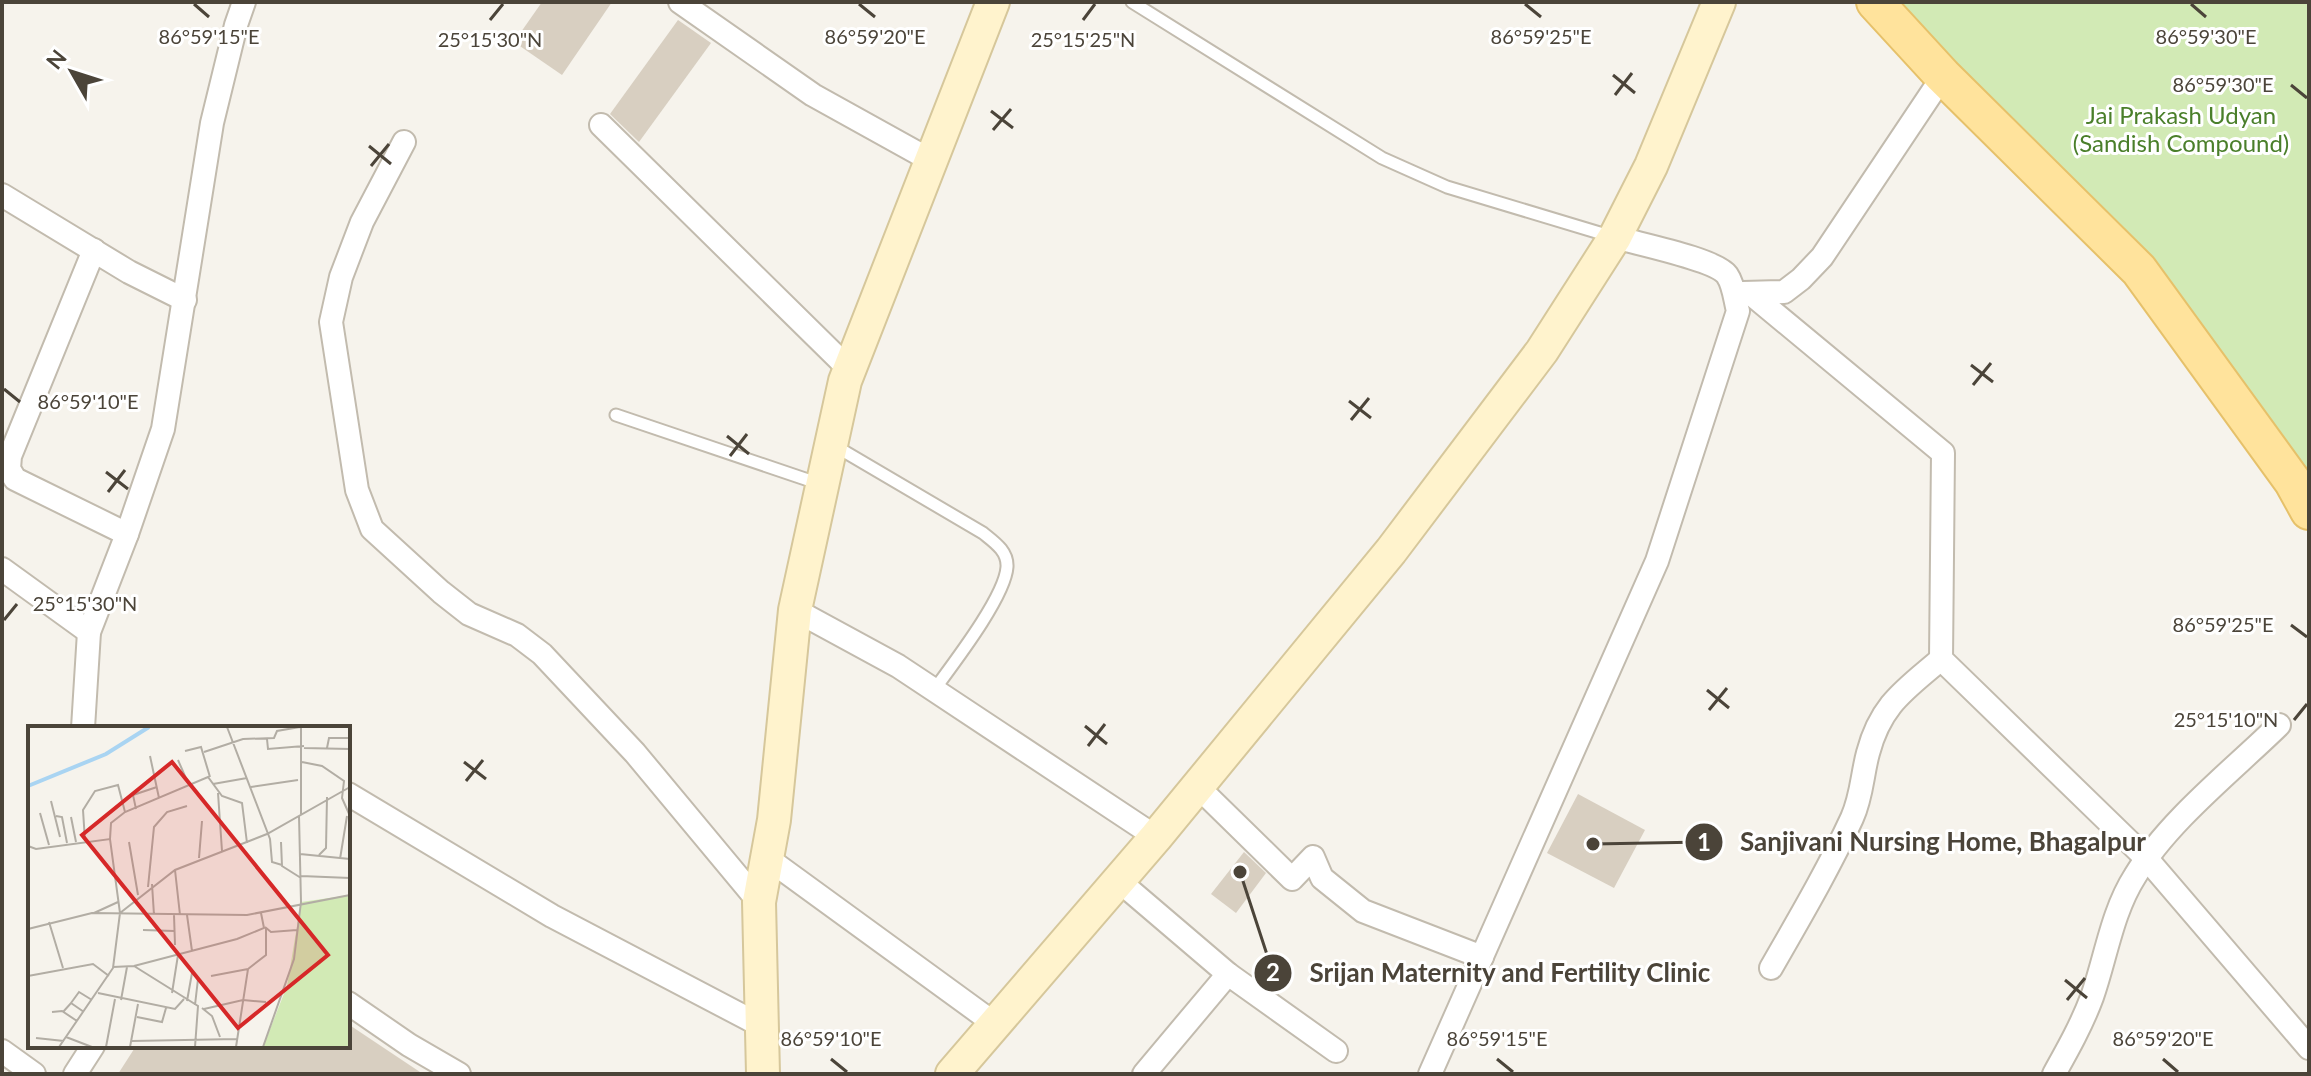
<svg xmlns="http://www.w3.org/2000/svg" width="2311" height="1076" font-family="Lato,sans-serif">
  <rect width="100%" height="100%" fill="#f6f3ec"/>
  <!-- green -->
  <polygon fill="#d2eab5" points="1876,2 2309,2 2309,511 2139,270"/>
  <!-- building -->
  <g fill="#d8cfc1">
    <polygon points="542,2 612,2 562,75 514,42"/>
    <polygon points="678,20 711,43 639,142 610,114"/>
    <polygon points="1578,794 1645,830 1614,888 1547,853"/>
    <polygon points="1244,852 1266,873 1236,913 1211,894"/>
    <polygon points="348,1024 423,1074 118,1074 136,1046 348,1046"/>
  </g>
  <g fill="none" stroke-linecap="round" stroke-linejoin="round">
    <!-- lane casing -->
    <g stroke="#c2bbae" stroke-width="15">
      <g id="lane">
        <polyline points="1132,2 1382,158 1447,187 1613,237"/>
        <polyline points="616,415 820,484"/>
        <path d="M 835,446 L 983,533 C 994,542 1008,551 1007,567 C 1005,597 953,664 934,690"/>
      </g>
    </g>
    <!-- street casing -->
    <g stroke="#c2bbae" stroke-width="26">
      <g id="street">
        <polyline points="680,2 813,95 932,161"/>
        <polyline points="601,125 850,370"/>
        <polyline points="404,142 362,222 341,277 331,322 357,490 372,529 441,592 469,614 517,635 542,654 635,753 759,902"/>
        <polyline points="2,195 129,272 185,300"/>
        <polyline points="94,250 10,456 9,469 15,479 127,534"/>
        <polyline points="1743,293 1784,292 1801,279 1822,257 1943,76"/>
        <polyline points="1750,293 1943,453 1941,659 2147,859 2309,1048"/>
        <polyline points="2,569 89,632"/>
        <polyline points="795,610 898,666 1156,837"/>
        <polyline points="83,728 89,632 127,534 163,429 212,123 236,25 244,2"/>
        <polyline points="1197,786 1292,879 1313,857 1322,878 1363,911 1482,957"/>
        <polyline points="348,794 552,916 760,1025"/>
        <polyline points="767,858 995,1024"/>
        <polyline points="1119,881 1228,974 1336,1051"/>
        <path d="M 1771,968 C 1799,919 1828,870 1852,818 C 1862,796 1862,775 1868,753 C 1881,704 1905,690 1941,659"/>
        <polyline points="348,1003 409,1045 459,1074"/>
        <polyline points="2,1051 34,1074"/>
        <polyline points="75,1074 93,1046"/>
        <polyline points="1144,1074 1228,974"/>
        <path d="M 1430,1074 L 1657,561 L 1738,311 C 1735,300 1734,285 1727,275 C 1715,259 1638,244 1615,237"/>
        <path d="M 2054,1074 C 2068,1049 2082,1024 2092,997 C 2106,957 2112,912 2135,876 C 2168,821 2233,770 2279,725"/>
      </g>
    </g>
    <!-- secondary casing -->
    <g stroke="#d6c79b" stroke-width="36">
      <g id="secondary">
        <polyline points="763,1074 759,902 774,820 795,610 845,381 993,2"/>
        <polyline points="952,1074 1156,837 1391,551 1542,351 1615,237 1651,166 1719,2"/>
      </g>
    </g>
    <!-- primary casing -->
    <g stroke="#e6c16a" stroke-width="40">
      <polyline id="primary" points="1875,2 1943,76 2139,270 2293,482 2309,511"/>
    </g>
    <!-- lane -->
    <use href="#lane" stroke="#fff" stroke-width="11"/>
    <!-- street -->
    <use href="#street" stroke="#fff" stroke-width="22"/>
    <!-- secondary -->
    <use href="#secondary" stroke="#fff3cd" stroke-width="32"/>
    <!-- primary -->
    <use href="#primary" stroke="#ffe39c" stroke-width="36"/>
  </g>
  <!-- ticks -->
  <path fill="none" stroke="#4b4439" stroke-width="3" d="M 194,4 L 209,17M 859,4 L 875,17M 1525,4 L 1541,17M 2191,4 L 2206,17M 490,20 L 503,4M 1083,20 L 1095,4M 1613,75 L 1635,93M 2291,85 L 2307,98M 1615,95 L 1632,73M 991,111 L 1013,128M 993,130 L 1011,109M 369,146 L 391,164M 371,166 L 389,144M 1971,365 L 1993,382M 1973,385 L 1991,363M 4,389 L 20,402M 1349,401 L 1371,418M 1351,420 L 1369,398M 727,436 L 749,454M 730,456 L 747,434M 106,472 L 128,489M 108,492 L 125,470M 4,620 L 17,604M 2291,625 L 2307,637M 1707,690 L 1729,708M 1709,710 L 1727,688M 2294,720 L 2307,704M 1085,726 L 1107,744M 1088,746 L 1105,724M 464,762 L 486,779M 466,781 L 483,760M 2065,980 L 2087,998M 2067,1000 L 2085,978M 831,1059 L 847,1072M 1497,1059 L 1513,1072M 2163,1059 L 2178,1072"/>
  <g text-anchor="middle" stroke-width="6" stroke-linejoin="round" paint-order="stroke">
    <!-- park labels -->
    <g font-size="24" fill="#4a7f2a" stroke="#fff">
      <text x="2181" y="124">Jai Prakash Udyan<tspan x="2181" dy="28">(Sandish Compound)</tspan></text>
    </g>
  </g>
  <!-- overview -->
  <g transform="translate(28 726)">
    <rect width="322" height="322" fill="#f6f3ec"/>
    <path d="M 322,169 L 322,321 L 235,321 L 259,260 L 273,176 Z" fill="#d2eab5"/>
    <path fill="none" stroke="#a9d4f2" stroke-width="4" d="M 0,60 L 78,28 L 121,1"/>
    <path fill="none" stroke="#b2ada4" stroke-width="2" d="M 199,1 L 242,113 L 244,136 L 254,139M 273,1 L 273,88M 239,13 L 240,23 L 276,20M 276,22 L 322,23M 299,22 L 301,12 L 322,12M 157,25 L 173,21 L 182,51M 176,26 L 215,13 L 246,12 L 249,5 L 272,1M 122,30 L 131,72M 150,34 L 160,57M 274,36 L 294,40 L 316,55 L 314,72 L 322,90M 185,58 L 219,52M 223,61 L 270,54M 190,67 L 194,125M 23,75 L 32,111M 108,83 L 105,69 L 129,61M 12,87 L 21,119M 28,90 L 34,91 L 39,117M 43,91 L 48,116M 82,113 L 83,97 L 97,86 L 180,51 L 194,70 L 214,77 L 219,117M 57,115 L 55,84 L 67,65 L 90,59 L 97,86M 101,116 L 110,169M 253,116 L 254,140 L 273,152M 0,120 L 8,123 L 82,113 L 92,187 L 85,242 L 31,321M 272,128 L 322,133M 291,129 L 298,122 L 299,71M 171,132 L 174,95M 312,133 L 319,90M 147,144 L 152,189M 273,150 L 322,152M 124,158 L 126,189M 120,161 L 126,101 L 139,86 L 159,80M 1,173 L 1,202M 66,187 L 90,176M 92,187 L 147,144 L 239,108 L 322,61M 146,189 L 147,219M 159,189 L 164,225M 21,196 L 35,242M 237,201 L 243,206 L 269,204M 0,203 L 64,187 L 219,189 L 322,169M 115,204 L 146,205M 106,240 L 170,280 L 167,321M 85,241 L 106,240 L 209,213 L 236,202 L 233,187M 0,250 L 65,238 L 81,250M 183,250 L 220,243M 70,267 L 147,283 L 156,273M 144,267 L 150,229M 93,274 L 99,241M 159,275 L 164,247M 43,277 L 51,266 L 64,274M 167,279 L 170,253M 174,282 L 184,290 L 192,311M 176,283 L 215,274 L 238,276M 24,286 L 34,285 L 49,295M 35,286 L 43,277 L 56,286M 109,291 L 134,296 L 138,282M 38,311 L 64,321M 8,312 L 36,315M 104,315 L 209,313M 78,321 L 87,273M 102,321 L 110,278M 208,321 L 220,243 L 238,229 L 238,202M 235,321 L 266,233 L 273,176 L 271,90"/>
    <path fill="#d62828" fill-opacity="0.15" stroke="#d62828" stroke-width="4" d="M 144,36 L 300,229 L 210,302 L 54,109 Z"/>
    <rect width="322" height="322" fill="none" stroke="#4b4439" stroke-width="4"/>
  </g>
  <g font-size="20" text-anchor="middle" fill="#4b4439" stroke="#fff" stroke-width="6" stroke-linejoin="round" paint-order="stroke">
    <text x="209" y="44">86°59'15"E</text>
    <text x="875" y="44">86°59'20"E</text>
    <text x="1541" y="44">86°59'25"E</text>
    <text x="2206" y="44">86°59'30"E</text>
    <text x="490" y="47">25°15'30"N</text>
    <text x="1083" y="47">25°15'25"N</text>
    <text x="2223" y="92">86°59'30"E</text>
    <text x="88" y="409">86°59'10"E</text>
    <text x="85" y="611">25°15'30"N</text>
    <text x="2223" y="632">86°59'25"E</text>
    <text x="2226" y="727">25°15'10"N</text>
    <text x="831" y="1046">86°59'10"E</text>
    <text x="1497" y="1046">86°59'15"E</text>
    <text x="2163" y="1046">86°59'20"E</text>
  </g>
  <!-- callouts -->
  <path fill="none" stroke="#4b4439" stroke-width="3" d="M1593 844L1704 842M1240 872L1273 973"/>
  <g fill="#4b4439" stroke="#fff" stroke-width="3">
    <circle cx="1593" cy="844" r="8"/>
    <circle cx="1240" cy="872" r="8"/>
    <circle cx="1704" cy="842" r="20"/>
    <circle cx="1273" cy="973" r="20"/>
  </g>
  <g font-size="24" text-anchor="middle" font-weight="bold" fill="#fff">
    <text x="1704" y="851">1</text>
    <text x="1273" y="981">2</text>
  </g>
  <g font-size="26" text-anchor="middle" font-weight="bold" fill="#4b4439" stroke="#fff" stroke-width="6" stroke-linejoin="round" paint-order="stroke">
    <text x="1943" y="851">Sanjivani Nursing Home, Bhagalpur</text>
    <text x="1510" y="982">Srijan Maternity and Fertility Clinic</text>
  </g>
  <!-- border -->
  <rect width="2311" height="1076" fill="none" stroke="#4b4439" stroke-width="8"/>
  <!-- north arrow -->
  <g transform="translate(72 72) rotate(309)" stroke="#ffffff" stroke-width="6" paint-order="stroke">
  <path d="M0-6L14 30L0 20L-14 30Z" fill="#4b4439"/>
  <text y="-12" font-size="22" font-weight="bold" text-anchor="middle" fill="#4b4439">N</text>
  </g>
</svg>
